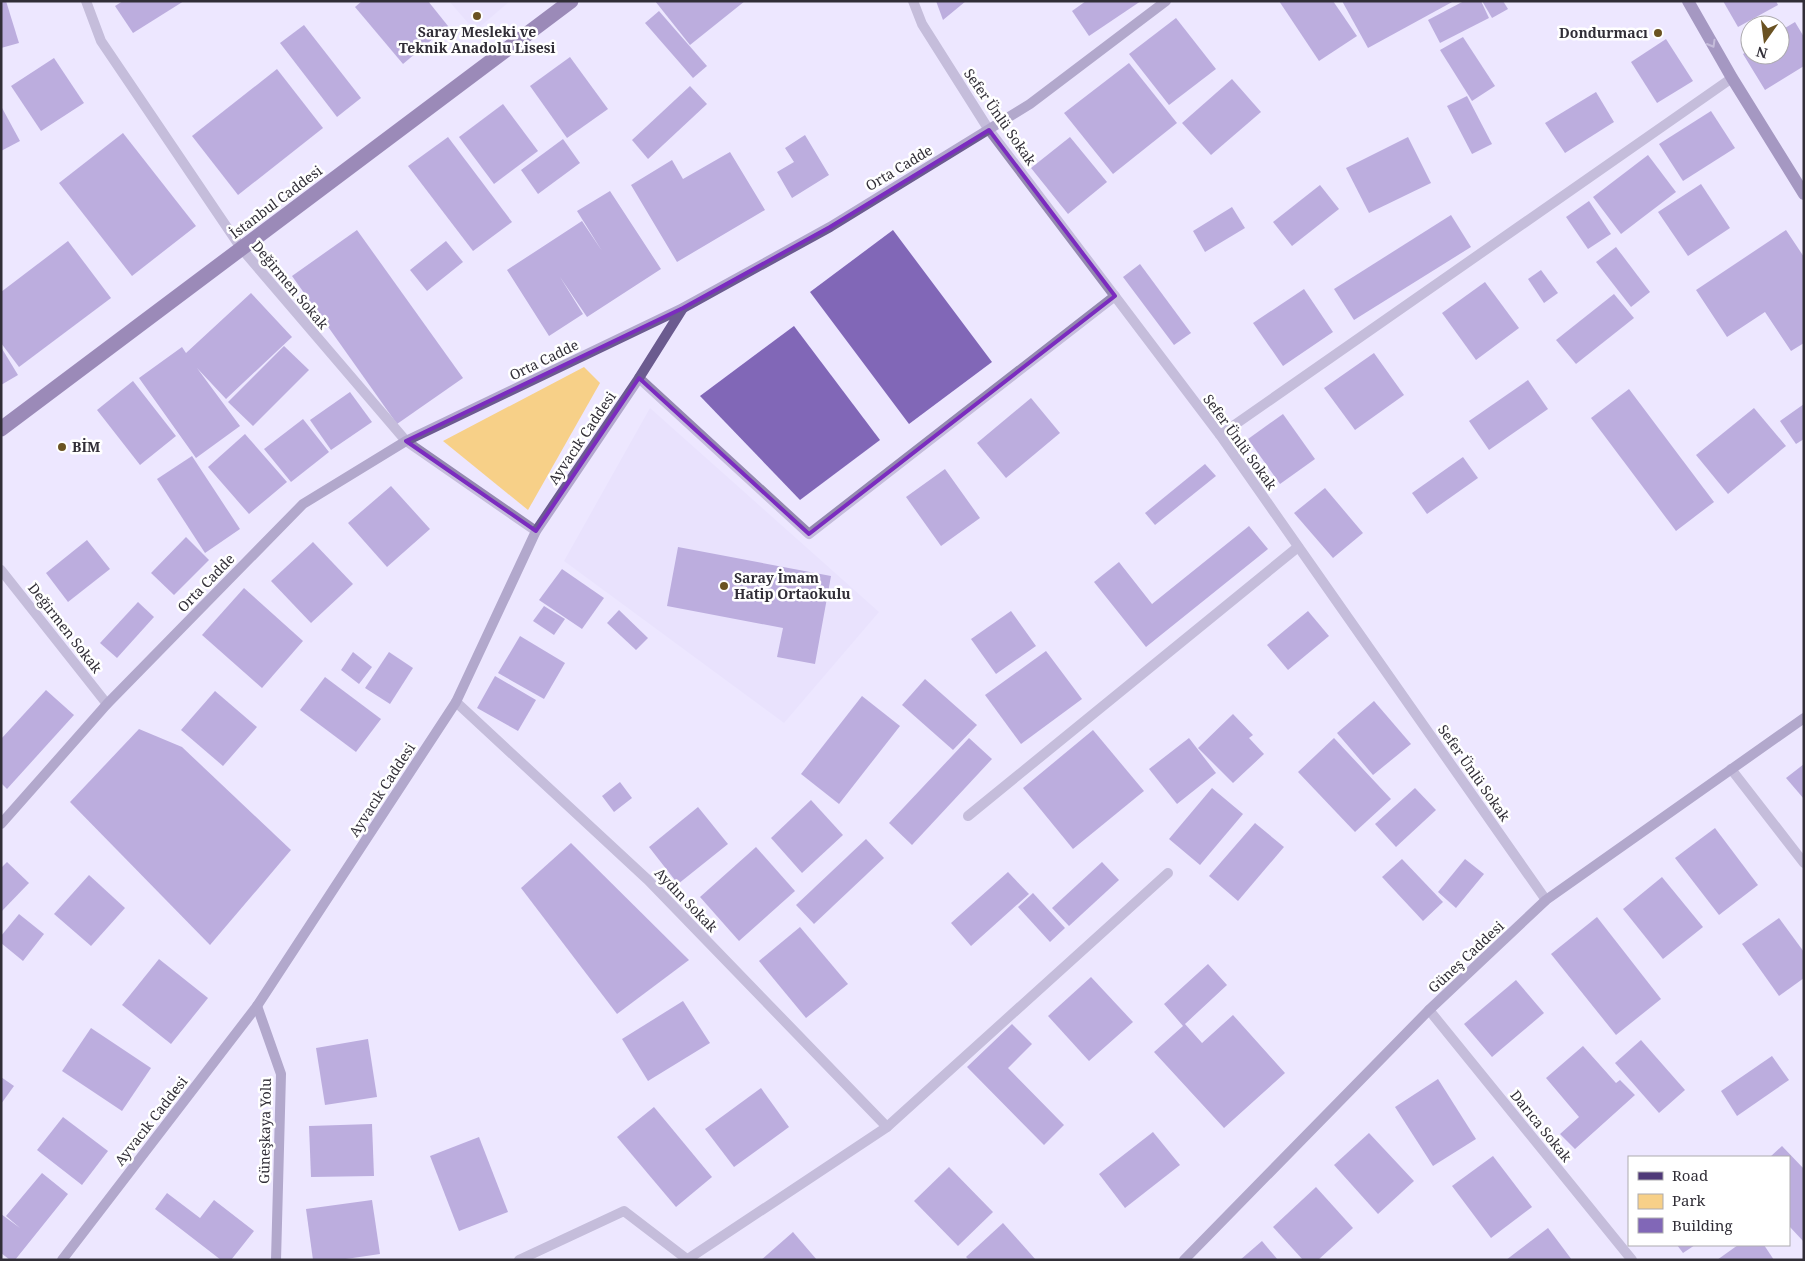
<svg xmlns="http://www.w3.org/2000/svg" width="1805" height="1261" font-family="'Noto Serif',serif">
  <rect width="100%" height="100%" fill="#ede7ff"/>
  <!-- built -->
  <g fill="#e4dcfb">
    <polygon points="449,1 510,1 475,31"/>
    <polygon points="650,408 879,612 784,723 564,561"/>
  </g>
  <!-- green -->
  <polygon fill="#f7d088" points="584,367 600,383 528,510 443,441"/>
  <!-- building -->
  <g fill="#8167b7">
    <polygon points="1,1 6,1 19,43 1,48"/>
    <polygon points="123,1 184,1 133,33 115,6"/>
    <polygon points="362,1 428,1 448,26 403,64 355,7"/>
    <polygon points="655,1 745,1 690,45"/>
    <polygon points="936,1 966,1 943,20"/>
    <polygon points="1086,1 1141,1 1089,36 1072,11"/>
    <polygon points="1279,1 1333,1 1357,36 1319,61"/>
    <polygon points="1342,1 1454,1 1368,48"/>
    <polygon points="1464,1 1481,1 1489,18 1440,43 1428,20"/>
    <polygon points="1482,1 1503,1 1508,9 1492,18"/>
    <polygon points="1723,1 1776,1 1778,5 1738,27"/>
    <polygon points="659,11 707,66 693,78 645,23"/>
    <polygon points="1176,18 1216,69 1169,105 1129,54"/>
    <polygon points="1795,22 1804,37 1804,66 1765,90 1743,54 1750,49 1750,55 1780,55 1780,31"/>
    <polygon points="304,25 361,98 337,117 280,43"/>
    <polygon points="1463,37 1495,86 1472,101 1440,50"/>
    <polygon points="1666,39 1693,81 1657,103 1631,62"/>
    <polygon points="570,57 608,109 567,138 530,86"/>
    <polygon points="54,58 84,103 41,131 11,86"/>
    <polygon points="1129,63 1177,123 1113,174 1064,113"/>
    <polygon points="277,69 323,128 238,195 192,136"/>
    <polygon points="1232,79 1261,112 1211,155 1182,123"/>
    <polygon points="690,86 707,104 648,159 632,140"/>
    <polygon points="1596,92 1614,122 1565,153 1545,123"/>
    <polygon points="1467,96 1492,144 1472,154 1447,106"/>
    <polygon points="503,104 538,151 494,184 459,137"/>
    <polygon points="1,106 20,141 1,151"/>
    <polygon points="1711,111 1735,148 1683,181 1659,144"/>
    <polygon points="123,133 196,226 132,276 59,183"/>
    <polygon points="805,135 829,175 792,198 777,172 794,162 785,148"/>
    <polygon points="448,137 512,222 473,251 408,166"/>
    <polygon points="1070,137 1107,182 1068,214 1031,168"/>
    <polygon points="1408,137 1431,183 1369,213 1346,168"/>
    <polygon points="563,139 580,163 538,194 521,170"/>
    <polygon points="730,152 765,210 677,262 631,185 672,160 683,179"/>
    <polygon points="1648,155 1676,192 1621,234 1593,197"/>
    <polygon points="1701,184 1730,228 1688,256 1658,212"/>
    <polygon points="1320,185 1339,209 1292,246 1273,222"/>
    <polygon points="610,191 661,269 587,317 560,277 583,314 549,336 507,270 582,221 602,251 577,211"/>
    <polygon points="1589,201 1611,234 1588,249 1566,217"/>
    <polygon points="1232,207 1245,228 1205,252 1193,231"/>
    <polygon points="1451,215 1471,247 1354,320 1334,289"/>
    <polygon points="357,230 463,378 397,424 292,276"/>
    <polygon points="893,230 992,362 909,424 810,292"/>
    <polygon points="1786,230 1804,257 1804,343 1791,351 1765,312 1727,337 1696,290"/>
    <polygon points="68,241 111,298 19,367 1,343 1,292"/>
    <polygon points="446,241 463,262 427,291 410,270"/>
    <polygon points="1616,247 1650,292 1631,307 1596,262"/>
    <polygon points="1140,264 1191,333 1174,345 1123,277"/>
    <polygon points="1541,270 1558,293 1544,303 1528,279"/>
    <polygon points="1485,282 1519,328 1476,360 1442,313"/>
    <polygon points="1304,289 1333,332 1283,366 1253,323"/>
    <polygon points="251,293 292,337 226,399 197,368 240,426 196,458 139,378 182,347 186,353"/>
    <polygon points="1614,294 1634,318 1576,364 1556,340"/>
    <polygon points="794,326 880,440 800,500 700,396"/>
    <polygon points="284,346 309,370 253,426 228,402"/>
    <polygon points="1,347 18,375 1,385"/>
    <polygon points="1374,353 1404,395 1355,430 1324,388"/>
    <polygon points="1528,380 1548,409 1489,450 1469,421"/>
    <polygon points="133,381 176,436 140,465 97,410"/>
    <polygon points="1629,389 1714,502 1676,531 1591,418"/>
    <polygon points="350,392 372,422 331,450 310,420"/>
    <polygon points="1031,398 1060,433 1006,478 977,443"/>
    <polygon points="1804,404 1804,439 1796,444 1780,421"/>
    <polygon points="1754,408 1786,446 1728,494 1696,455"/>
    <polygon points="1283,414 1315,459 1280,484 1248,439"/>
    <polygon points="303,419 329,452 291,482 264,449"/>
    <polygon points="245,434 287,482 249,514 208,467"/>
    <polygon points="192,456 240,529 205,553 157,479"/>
    <polygon points="1463,457 1478,478 1427,514 1412,493"/>
    <polygon points="1205,464 1216,476 1155,525 1145,513"/>
    <polygon points="945,469 980,518 941,546 906,497"/>
    <polygon points="391,486 430,529 387,567 348,523"/>
    <polygon points="1325,488 1363,533 1333,558 1294,513"/>
    <polygon points="1249,526 1268,549 1146,647 1094,582 1119,562 1152,604"/>
    <polygon points="186,537 209,560 174,595 151,573"/>
    <polygon points="87,540 110,569 68,602 46,573"/>
    <polygon points="313,542 353,584 311,623 271,581"/>
    <polygon points="678,547 831,576 815,664 777,657 783,628 667,606"/>
    <polygon points="562,569 604,598 582,629 539,600"/>
    <polygon points="244,588 303,641 262,688 202,635"/>
    <polygon points="138,602 154,617 117,658 100,643"/>
    <polygon points="544,606 565,619 554,635 533,621"/>
    <polygon points="619,610 648,638 636,650 607,623"/>
    <polygon points="1011,611 1036,646 996,674 971,639"/>
    <polygon points="1308,611 1329,636 1288,670 1267,645"/>
    <polygon points="520,636 565,663 544,699 498,673"/>
    <polygon points="1046,651 1082,699 1021,744 985,695"/>
    <polygon points="353,652 372,667 359,684 341,670"/>
    <polygon points="389,652 413,668 390,704 365,688"/>
    <polygon points="495,676 536,700 518,731 477,708"/>
    <polygon points="325,677 381,719 356,752 300,710"/>
    <polygon points="925,679 977,725 953,750 902,705"/>
    <polygon points="46,690 74,715 7,789 1,783 1,739"/>
    <polygon points="215,691 257,727 223,766 181,730"/>
    <polygon points="862,696 900,726 839,804 801,774"/>
    <polygon points="1374,701 1411,744 1373,775 1337,733"/>
    <polygon points="1233,714 1253,735 1249,738 1264,754 1233,783 1198,748"/>
    <polygon points="139,729 182,747 291,850 210,945 70,802"/>
    <polygon points="1093,730 1144,791 1073,849 1023,788"/>
    <polygon points="969,738 992,759 912,845 889,823"/>
    <polygon points="1189,738 1216,773 1177,804 1149,769"/>
    <polygon points="1334,738 1391,799 1355,832 1298,772"/>
    <polygon points="1804,764 1804,799 1786,778"/>
    <polygon points="620,782 632,798 614,812 602,796"/>
    <polygon points="1212,788 1243,814 1200,865 1169,839"/>
    <polygon points="1415,788 1436,810 1396,847 1375,824"/>
    <polygon points="811,800 843,835 802,873 771,838"/>
    <polygon points="698,807 728,844 678,884 649,847"/>
    <polygon points="1255,823 1284,847 1238,901 1209,876"/>
    <polygon points="1715,828 1758,885 1719,915 1675,858"/>
    <polygon points="866,839 884,858 814,924 796,905"/>
    <polygon points="571,843 689,960 617,1014 521,888"/>
    <polygon points="756,847 795,891 739,941 700,897"/>
    <polygon points="1402,859 1443,902 1423,921 1382,877"/>
    <polygon points="1465,859 1484,874 1456,908 1438,892"/>
    <polygon points="7,862 29,883 1,912 1,868"/>
    <polygon points="1102,862 1119,880 1069,926 1052,908"/>
    <polygon points="1008,872 1029,894 971,946 951,923"/>
    <polygon points="89,875 125,908 91,946 54,914"/>
    <polygon points="1662,877 1703,927 1663,959 1623,909"/>
    <polygon points="1033,893 1065,928 1050,942 1018,907"/>
    <polygon points="19,914 44,934 23,961 1,943 1,936"/>
    <polygon points="1597,917 1661,999 1616,1035 1551,954"/>
    <polygon points="1779,918 1804,952 1804,978 1779,996 1742,944"/>
    <polygon points="800,927 848,984 806,1018 759,961"/>
    <polygon points="159,959 208,998 171,1044 122,1005"/>
    <polygon points="1208,964 1227,985 1185,1024 1202,1043 1233,1015 1285,1073 1224,1128 1154,1052 1183,1026 1164,1004"/>
    <polygon points="1091,977 1133,1022 1089,1061 1048,1016"/>
    <polygon points="1516,980 1544,1013 1492,1057 1464,1024"/>
    <polygon points="683,1001 710,1043 648,1081 622,1039"/>
    <polygon points="1012,1024 1032,1044 1008,1068 1064,1125 1044,1145 967,1067"/>
    <polygon points="91,1028 151,1068 122,1111 62,1071"/>
    <polygon points="368,1039 377,1097 325,1105 316,1048"/>
    <polygon points="1641,1040 1685,1090 1659,1113 1615,1063"/>
    <polygon points="1583,1046 1616,1083 1620,1080 1635,1095 1575,1149 1560,1134 1579,1117 1546,1078"/>
    <polygon points="1772,1056 1789,1080 1737,1116 1721,1091"/>
    <polygon points="1,1077 14,1086 1,1104"/>
    <polygon points="1438,1079 1476,1139 1433,1166 1395,1107"/>
    <polygon points="761,1088 789,1127 734,1167 705,1129"/>
    <polygon points="654,1107 712,1177 676,1207 617,1137"/>
    <polygon points="63,1117 108,1151 82,1185 37,1150"/>
    <polygon points="372,1124 374,1176 311,1177 309,1126"/>
    <polygon points="1153,1132 1180,1165 1125,1208 1099,1174"/>
    <polygon points="1369,1133 1414,1181 1378,1214 1334,1165"/>
    <polygon points="479,1137 508,1212 459,1231 430,1156"/>
    <polygon points="1782,1146 1804,1169 1804,1242 1789,1226 1789,1157 1770,1157"/>
    <polygon points="1493,1156 1532,1207 1491,1238 1452,1186"/>
    <polygon points="949,1167 993,1212 958,1246 914,1201"/>
    <polygon points="42,1173 68,1194 15,1260 10,1260 1,1253 1,1214 20,1228 6,1216"/>
    <polygon points="1316,1187 1353,1228 1318,1260 1303,1260 1273,1227"/>
    <polygon points="167,1193 200,1218 214,1200 254,1231 231,1260 221,1260 155,1209"/>
    <polygon points="372,1200 380,1254 339,1260 313,1260 306,1209"/>
    <polygon points="1003,1223 1036,1260 969,1260 966,1257"/>
    <polygon points="1548,1228 1572,1260 1506,1260"/>
    <polygon points="793,1232 817,1260 761,1260"/>
    <polygon points="1262,1241 1278,1260 1240,1260"/>
    <polygon points="1677,1245 1695,1245 1683,1253"/>
    <polygon points="1738,1245 1764,1245 1774,1260 1717,1260"/>
  </g>
  <g fill="none" stroke-linecap="round" stroke-linejoin="round">
    <!-- street -->
    <g stroke="#948aaf" stroke-width="10">
      <polyline points="86,1 101,41 241,248 406,441 536,531"/>
      <polyline points="913,1 922,24 989,130 1220,435 1546,900"/>
      <polyline points="639,378 809,534 1115,296"/>
      <polyline points="1220,435 1732,78"/>
      <polyline points="1,570 107,704"/>
      <polyline points="456,702 648,880 887,1127"/>
      <polyline points="1731,769 1804,863"/>
      <polyline points="968,816 1298,547"/>
      <polyline points="1429,1010 1632,1260"/>
      <polyline points="688,1259 887,1127 1168,873"/>
      <polyline points="519,1260 624,1211 688,1260"/>
    </g>
    <!-- secondary -->
    <g stroke="#6b5b8f" stroke-width="10">
      <polyline points="1,824 107,704 303,504 406,441 683,308 830,227 1030,104 1166,1"/>
      <polyline points="257,1006 281,1074 276,1260"/>
      <polyline points="62,1260 257,1006 456,702 536,531 639,378 683,308"/>
      <polyline points="1184,1260 1429,1010 1546,900 1804,718"/>
    </g>
    <!-- primary -->
    <polyline stroke="#4f3978" stroke-width="12" points="1688,1 1732,78 1804,194"/>
    <!-- highway -->
    <polyline stroke="#381963" stroke-width="15" points="1,429 571,1"/>
  </g>
  <!-- one-way arrows -->
  <defs><path id="oneway-chevron" d="M-2-3.5L2.5 0L-2 3.5" fill="none" stroke-width="1.6" stroke-linecap="round" stroke-linejoin="round" transform="scale(1.25)"/></defs>
  <use stroke="#9588ae" href="#oneway-chevron" transform="translate(1712 44) rotate(60)"/>
  <!-- marked area -->
  <path d="M0 0H1805V1261H0ZM 989,130 L 1115,296 L 809,534 L 639,378 L 536,531 L 406,441 L 683,308 L 830,227 Z" fill="#ede7ff" fill-opacity=".55" fill-rule="evenodd"/>
  <path fill="none" stroke="#7b2cbf" stroke-width="4" stroke-linejoin="round" d="M 989,130 L 1115,296 L 809,534 L 639,378 L 536,531 L 406,441 L 683,308 L 830,227 Z"/>
  <!-- markers -->
  <g fill="#6a5222" stroke="#fff" stroke-width="2">
    <circle cx="477" cy="16" r="5"/>
    <circle cx="1658" cy="33" r="5"/>
    <circle cx="62" cy="447" r="5"/>
    <circle cx="724" cy="586" r="5"/>
  </g>
  <g text-anchor="middle" stroke-width="5" stroke-linejoin="round" paint-order="stroke">
    <!-- poi labels -->
    <g font-size="14" font-weight="bold" fill="#312e37" stroke="#fff" text-anchor="start">
      <text x="477" y="37" text-anchor="middle">Saray Mesleki ve<tspan x="477" dy="16">Teknik Anadolu Lisesi</tspan></text>
      <text x="1648" y="38" text-anchor="end">Dondurmacı</text>
      <text x="72" y="452">BİM</text>
      <text x="734" y="583">Saray İmam<tspan x="734" dy="16">Hatip Ortaokulu</tspan></text>
    </g>
    <!-- street labels -->
    <g font-size="14" fill="#312e37" stroke="#fff">
      <text transform="translate(1000 117) rotate(55)" y="5">Sefer Ünlü Sokak</text>
      <text transform="translate(899 168) rotate(-31)" y="5">Orta Cadde</text>
      <text transform="translate(276 202) rotate(-37)" y="5">İstanbul Caddesi</text>
      <text transform="translate(290 285) rotate(50)" y="5">Değirmen Sokak</text>
      <text transform="translate(544 360) rotate(-26)" y="5">Orta Cadde</text>
      <text transform="translate(582 438) rotate(-56)" y="5">Ayvacık Caddesi</text>
      <text transform="translate(1240 442) rotate(54)" y="5">Sefer Ünlü Sokak</text>
      <text transform="translate(206 583) rotate(-46)" y="5">Orta Cadde</text>
      <text transform="translate(65 628) rotate(52)" y="5">Değirmen Sokak</text>
      <text transform="translate(1474 773) rotate(55)" y="5">Sefer Ünlü Sokak</text>
      <text transform="translate(382 790) rotate(-57)" y="5">Ayvacık Caddesi</text>
      <text transform="translate(686 900) rotate(46)" y="5">Aydın Sokak</text>
      <text transform="translate(1466 957) rotate(-43)" y="5">Güneş Caddesi</text>
      <text transform="translate(151 1121) rotate(-52)" y="5">Ayvacık Caddesi</text>
      <text transform="translate(1541 1126) rotate(51)" y="5">Darıca Sokak</text>
      <text transform="translate(265 1131) rotate(-89)" y="5">Güneşkaya Yolu</text>
    </g>
  </g>
  <!-- border -->
  <rect width="1805" height="1261" fill="none" stroke="#312e37" stroke-width="5"/>
  <!-- legend -->
  <rect x="1628" y="1156" width="162" height="90" fill="#ffffff" stroke="#adabaf"/>
  <rect x="1638" y="1172" width="25" height="8" fill="#4f3978" stroke="#adabaf"/>
  <text x="1672" y="1181" font-size="15" fill="#312e37">Road</text>
  <rect x="1638" y="1194" width="25" height="15" fill="#f7d088" stroke="#adabaf"/>
  <text x="1672" y="1206" font-size="15" fill="#312e37">Park</text>
  <rect x="1638" y="1218" width="25" height="15" fill="#8167b7" stroke="#adabaf"/>
  <text x="1672" y="1231" font-size="15" fill="#312e37">Building</text>
  <!-- north arrow -->
  <g transform="translate(1765 40) rotate(194)"><circle r="24" fill="#ffffff" stroke="#adabaf"/>
  <path d="M0-4L9 19L0 12L-9 19Z" fill="#6a5222"/>
  <text y="-8" font-size="14" font-weight="bold" text-anchor="middle" fill="#312e37">N</text>
  </g>
</svg>
